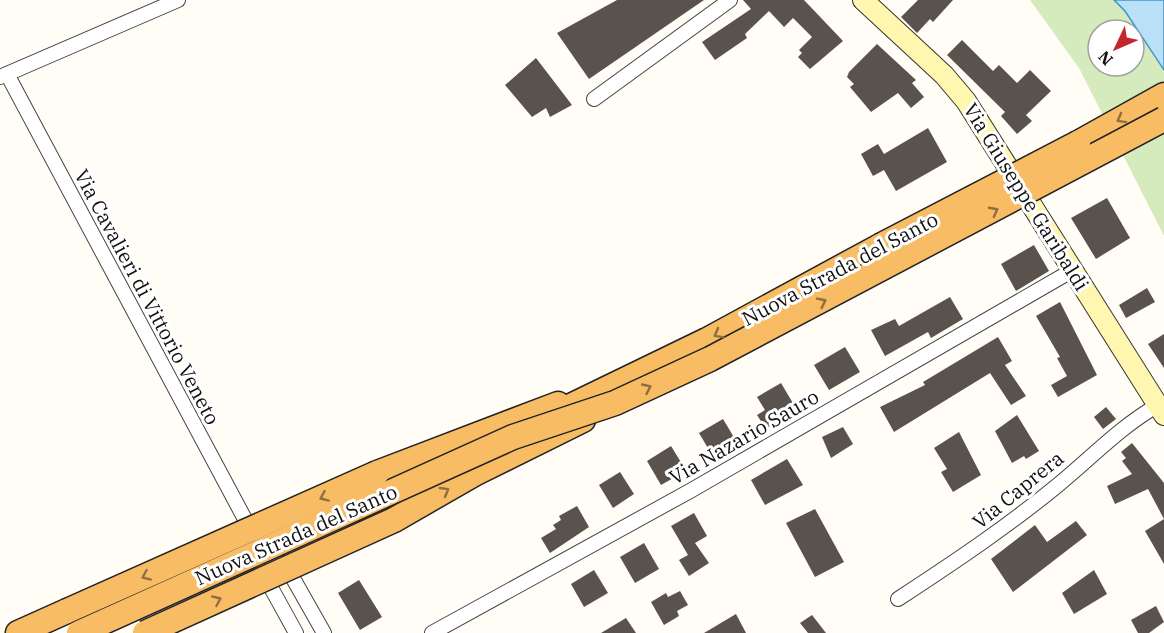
<svg xmlns="http://www.w3.org/2000/svg" width="1164" height="633" font-family="'IBM Plex Serif',serif">
  <rect width="100%" height="100%" fill="#fffdf5"/>
  <!-- green -->
  <path fill="#d5ebbd" fill-rule="evenodd" d="M 1030,0 L 1114,0 L 1125,11 L 1164,70 L 1164,236 L 1079,68 ZM 1098,30 L 1134,30 L 1134,66 L 1098,66 Z"/>
  <!-- water -->
  <polygon fill="#b9e0f7" stroke="#3f96cf" stroke-width="1.5" points="1114,0 1164,0 1164,70 1125,11"/>
  <!-- building -->
  <g fill="#5a524d">
    <polygon points="617,0 704,0 589,79 557,33"/>
    <polygon points="743,0 804,0 843,41 810,69 798,57 802,53 799,50 812,37 793,18 784,27 769,11 745,34 747,38 715,60 702,42 751,9"/>
    <polygon points="918,0 953,0 933,22 930,19 917,33 901,17"/>
    <polygon points="962,40 993,71 999,65 1017,83 1030,70 1051,91 1026,115 1032,121 1017,134 1001,116 1005,112 947,55"/>
    <polygon points="877,44 916,80 912,83 924,97 911,108 898,93 871,112 850,87 854,84 847,77 849,72"/>
    <polygon points="536,58 572,105 550,117 546,108 532,117 505,85"/>
    <polygon points="928,128 947,162 896,191 884,170 873,176 861,154 878,144 884,154"/>
    <polygon points="1107,198 1130,238 1096,259 1071,218"/>
    <polygon points="1034,245 1049,271 1016,291 1001,264"/>
    <polygon points="1147,288 1155,302 1126,318 1119,305"/>
    <polygon points="950,297 963,319 931,338 928,332 885,356 871,330 895,319 899,326"/>
    <polygon points="1060,302 1097,375 1058,397 1051,385 1067,376 1057,358 1060,357 1036,316"/>
    <polygon points="1164,334 1164,368 1148,344"/>
    <polygon points="998,337 1012,361 1005,365 1026,396 1011,405 990,373 894,432 880,407 925,385 923,382"/>
    <polygon points="845,347 860,372 829,390 814,365"/>
    <polygon points="781,383 797,410 766,429 757,415 765,410 757,397"/>
    <polygon points="1106,407 1116,419 1103,429 1094,417"/>
    <polygon points="1017,415 1039,451 1026,459 1024,456 1012,463 995,431"/>
    <polygon points="723,419 735,439 712,455 699,433"/>
    <polygon points="843,427 853,444 831,458 822,437"/>
    <polygon points="959,432 981,475 953,492 941,472 947,469 934,448"/>
    <polygon points="1132,443 1164,483 1164,519 1148,489 1115,504 1107,486 1132,474 1122,461 1126,458 1121,452"/>
    <polygon points="671,446 682,464 673,469 677,476 661,485 647,461"/>
    <polygon points="787,459 803,485 765,505 751,480"/>
    <polygon points="620,472 634,494 613,508 599,485"/>
    <polygon points="577,506 589,527 550,553 541,538 556,529 553,525 561,520 559,516"/>
    <polygon points="815,509 844,562 815,577 786,523"/>
    <polygon points="694,513 707,536 695,543 709,563 689,576 679,560 688,555 671,526"/>
    <polygon points="1164,519 1164,564 1145,531"/>
    <polygon points="1076,521 1087,535 1013,592 991,559 1035,525 1047,542"/>
    <polygon points="644,543 659,569 635,583 620,557"/>
    <polygon points="594,570 608,593 584,607 571,584"/>
    <polygon points="1094,570 1107,594 1074,614 1062,593"/>
    <polygon points="359,580 382,617 360,630 338,593"/>
    <polygon points="680,591 688,605 677,611 679,616 664,625 651,602 666,593 668,597"/>
    <polygon points="1156,606 1164,622 1149,633 1138,633 1131,620"/>
    <polygon points="736,614 746,633 704,633"/>
    <polygon points="812,615 826,633 808,633 800,623"/>
    <polygon points="626,618 636,633 601,633"/>
  </g>
  <g fill="none" stroke-linecap="round" stroke-linejoin="round">
    <!-- minor casing -->
    <g stroke="#444" stroke-width="16">
      <g id="minor">
        <polyline points="7,74 255,538 269,584 296,633"/>
        <polyline points="0,77 178,0"/>
        <polyline points="594,99 730,0"/>
        <polyline points="262,545 290,573 324,633"/>
        <path d="M 898,599 C 953,563 1007,527 1058,485 C 1091,458 1120,427 1158,405"/>
        <polyline points="432,633 690,491 1073,270"/>
      </g>
    </g>
    <!-- secondary casing -->
    <g stroke="#333" stroke-width="22">
      <polyline id="secondary" points="863,0 944,75 966,101 1164,415"/>
    </g>
    <!-- trunk casing -->
    <g stroke="#222" stroke-width="27">
      <g id="trunk">
        <polyline points="1078,143 1164,95"/>
        <polyline points="544,419 707,340 880,246"/>
        <polyline points="377,473 558,404"/>
        <polyline points="394,520 474,474 583,420"/>
        <polyline points="18,633 67,611"/>
      </g>
    </g>
    <!-- minor -->
    <use href="#minor" stroke="#fff" stroke-width="14"/>
    <!-- secondary -->
    <use href="#secondary" stroke="#fff6b0" stroke-width="20"/>
    <!-- trunk -->
    <use href="#trunk" stroke="#f7bc64" stroke-width="24"/>
    <!-- trunk-bridge casing -->
    <g stroke="#222" stroke-width="27" stroke-linecap="butt">
      <g id="trunk-bridge">
        <polyline points="880,246 1078,143"/>
        <polyline points="67,611 377,473"/>
        <polyline points="79,633 513,437 615,403 710,359 1164,119"/>
        <polyline points="145,633 394,520"/>
      </g>
    </g>
    <!-- trunk-bridge -->
    <use href="#trunk-bridge" stroke="#f7bc64" stroke-width="24"/>
  </g>
  <!-- one-way arrows -->
  <defs><path id="oneway-chevron" d="M-2-3.5L2.5 0L-2 3.5" fill="none" stroke-width="1.6" stroke-linecap="round" stroke-linejoin="round" transform="scale(1.5)"/></defs>
  <g stroke="#906f3f">
    <use href="#oneway-chevron" transform="translate(1121 119) rotate(151)"/>
    <use href="#oneway-chevron" transform="translate(994 211) rotate(-28)"/>
    <use href="#oneway-chevron" transform="translate(822 302) rotate(-27)"/>
    <use href="#oneway-chevron" transform="translate(718 334) rotate(151)"/>
    <use href="#oneway-chevron" transform="translate(647 388) rotate(-25)"/>
    <use href="#oneway-chevron" transform="translate(445 491) rotate(-30)"/>
    <use href="#oneway-chevron" transform="translate(324 497) rotate(156)"/>
    <use href="#oneway-chevron" transform="translate(146 576) rotate(156)"/>
    <use href="#oneway-chevron" transform="translate(217 600) rotate(-24)"/>
  </g>
  <g text-anchor="middle" stroke-width="6" stroke-linejoin="round" paint-order="stroke">
    <!-- street labels -->
    <g font-size="20" fill="#111" stroke="#fff">
      <text transform="translate(1026 197) rotate(58)" y="7">Via Giuseppe Garibaldi</text>
      <text transform="translate(840 269) rotate(-28)" y="7">Nuova Strada del Santo</text>
      <text transform="translate(147 297) rotate(62)" y="7">Via Cavalieri di Vittorio Veneto</text>
      <text transform="translate(744 437) rotate(-30)" y="7">Via Nazario Sauro</text>
      <text transform="translate(1018 490) rotate(-39)" y="7">Via Caprera</text>
      <text transform="translate(296 535) rotate(-24)" y="7">Nuova Strada del Santo</text>
    </g>
  </g>
  <!-- north arrow -->
  <g transform="translate(1116 48) rotate(226)"><circle r="28" fill="#ffffff" stroke="#a0a0a0" stroke-width="1.5"/>
  <path d="M0-4.5L10 22L0 15L-10 22Z" fill="#c4262e"/>
  <text y="-9" font-size="16" font-weight="bold" text-anchor="middle" fill="#111111">N</text>
  </g>
</svg>
